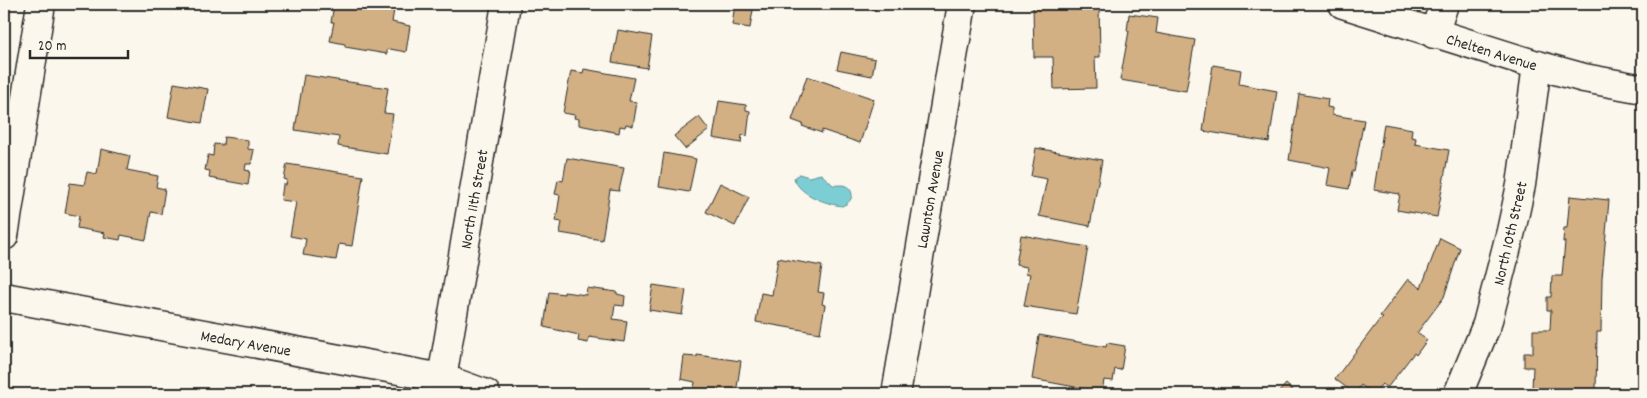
<svg xmlns="http://www.w3.org/2000/svg" width="1647" height="398" font-family="Dekko,sans-serif">
  <rect width="100%" height="100%" fill="#fbf7ec"/>
  <filter id="ink" filterUnits="userSpaceOnUse"><feTurbulence type="fractalNoise" baseFrequency=".02" numOctaves="2"/><feDisplacementMap in="SourceGraphic" scale="10" xChannelSelector="R" yChannelSelector="G"/><feConvolveMatrix kernelMatrix="1 2 1 2 8 2 1 2 1" color-interpolation-filters="sRGB"/></filter>
  <g filter="url(#ink)">
    <!-- water -->
    <path fill="#7dced4" stroke="#5c8d90" d="M 799,174 L 809,177 L 821,174 L 833,185 C 838,186 842,184 846,186 C 857,193 851,203 842,206 C 827,204 799,195 794,178 Z"/>
    <!-- building -->
    <g fill="#d2b084" stroke="#2b2b2b">
      <polygon points="349,4 395,4 392,22 410,26 406,52 390,49 387,50 387,54 345,47 345,44 330,41 334,22 331,22 334,5 348,8"/>
      <polygon points="644,4 663,4 662,8 644,5"/>
      <polygon points="735,4 754,4 750,28 732,25"/>
      <polygon points="841,4 876,4 875,10"/>
      <polygon points="1033,4 1099,5 1100,57 1095,57 1096,88 1054,89 1053,57 1034,57"/>
      <polygon points="1129,14 1158,18 1156,33 1195,40 1186,91 1120,80 1129,31 1127,31"/>
      <polygon points="618,30 652,36 647,68 612,62"/>
      <polygon points="841,52 875,59 872,76 837,69"/>
      <polygon points="1213,65 1241,70 1239,84 1277,91 1269,142 1203,131"/>
      <polygon points="584,69 634,78 629,101 637,102 633,126 626,124 625,127 620,126 619,133 579,125 579,119 574,118 575,115 563,113 571,71 583,73"/>
      <polygon points="304,75 388,88 384,113 393,114 387,154 338,146 339,137 295,130"/>
      <polygon points="807,76 874,99 860,143 822,130 822,133 802,126 803,124 792,120"/>
      <polygon points="174,83 208,89 202,123 168,117"/>
      <polygon points="1299,94 1328,99 1327,107 1332,108 1332,115 1364,120 1354,172 1352,171 1349,189 1327,185 1330,168 1289,160"/>
      <polygon points="719,101 746,105 746,110 750,111 747,136 742,135 741,143 713,138"/>
      <polygon points="699,117 709,130 685,149 674,136"/>
      <polygon points="1384,124 1412,129 1411,137 1416,138 1415,144 1449,150 1437,217 1397,210 1400,194 1374,190"/>
      <polygon points="224,137 248,140 248,149 254,150 251,164 246,164 245,170 250,171 248,185 209,178 210,171 205,170 208,155 213,156 214,144 223,145"/>
      <polygon points="1036,148 1102,160 1090,226 1039,216 1047,179 1031,176"/>
      <polygon points="101,149 130,156 127,170 158,176 156,187 165,189 161,214 151,212 146,240 121,235 120,240 104,237 105,233 77,228 79,216 65,213 70,183 84,185 87,172 97,174"/>
      <polygon points="664,153 696,159 689,192 659,187"/>
      <polygon points="567,158 624,168 619,191 610,190 602,240 560,233 562,222 556,221 560,195 555,194 558,180 563,181"/>
      <polygon points="287,164 363,176 352,246 339,244 336,260 303,255 306,239 290,236 296,202 281,200 283,185 286,185 287,180 284,179"/>
      <polygon points="720,183 749,197 735,226 706,212"/>
      <polygon points="1570,196 1609,200 1602,278 1601,332 1597,332 1596,391 1532,390 1533,367 1524,367 1524,353 1533,353 1533,330 1550,330 1551,310 1547,310 1547,297 1551,297 1552,276 1562,276 1565,242 1563,242 1564,228 1567,228"/>
      <polygon points="1021,235 1088,247 1076,314 1024,306 1030,274 1026,273 1027,267 1016,265"/>
      <polygon points="1440,238 1460,248 1444,297 1417,333 1427,340 1416,355 1414,353 1387,388 1382,384 1373,394 1361,385 1355,394 1335,379 1380,319 1381,320 1383,318 1380,316 1408,279 1421,288"/>
      <polygon points="778,258 822,266 818,292 824,293 822,304 825,305 820,333 756,322 761,293 772,295"/>
      <polygon points="653,285 686,290 682,315 649,310"/>
      <polygon points="587,288 617,292 617,294 625,296 624,306 615,305 613,319 627,321 624,342 589,337 588,343 578,341 579,335 544,327 549,292 564,294 564,292 586,295"/>
      <polygon points="1039,335 1106,347 1107,343 1125,346 1121,370 1115,369 1113,381 1104,380 1102,392 1032,379"/>
      <polygon points="697,355 741,361 736,394 693,394 695,382 681,379 684,356 697,357"/>
      <polygon points="1286,384 1297,394 1277,394"/>
      <polygon points="88,389 107,392 106,394 87,394"/>
    </g>
    <g fill="none" stroke-linecap="round" stroke-linejoin="round">
      <!-- minor casing -->
      <g stroke="#2b2b2b" stroke-width="31">
        <g id="minor">
          <polyline points="1343,4 1537,65 1584,78 1643,89"/>
          <polyline points="1434,34 1444,4"/>
          <polyline points="4,236 41,4"/>
          <polyline points="4,297 442,378 486,394"/>
          <polyline points="444,394 442,378 506,4"/>
          <polyline points="896,394 962,4"/>
          <polyline points="1458,394 1487,324 1511,231 1521,185 1537,65"/>
        </g>
      </g>
      <!-- minor -->
      <use href="#minor" stroke="#fbf7ec" stroke-width="28"/>
    </g>
  </g>
  <g text-anchor="middle" stroke-width="4.5" stroke-linejoin="round" paint-order="stroke">
    <!-- street labels -->
    <g font-size="16" fill="#2b2b2b" stroke="#fbf7ec">
      <text transform="translate(1492 51) rotate(17)" y="6">Chelten Avenue</text>
      <text transform="translate(473 199) rotate(-80)" y="6">North 11th Street</text>
      <text transform="translate(929 199) rotate(-80)" y="6">Lawnton Avenue</text>
      <text transform="translate(1509 233) rotate(-77)" y="6">North 10th Street</text>
      <text transform="translate(246 342) rotate(10)" y="6">Medary Avenue</text>
    </g>
  </g>
  <!-- margin -->
  <rect width="1647" height="398" fill="none" stroke="#fbf7ec" stroke-width="20"/>
  <rect x="10" y="10" width="1627" height="378" fill="none" stroke="#2b2b2b" stroke-width="2" filter="url(#ink)"/>
  <!-- scale -->
  <path d="M30 50v8h98v-8" fill="none" stroke="#2b2b2b" stroke-width="2.5"/>
  <text x="38" y="50" font-size="15" fill="#2b2b2b" stroke="#fbf7ec" stroke-width="4" paint-order="stroke">20 m</text>
</svg>
